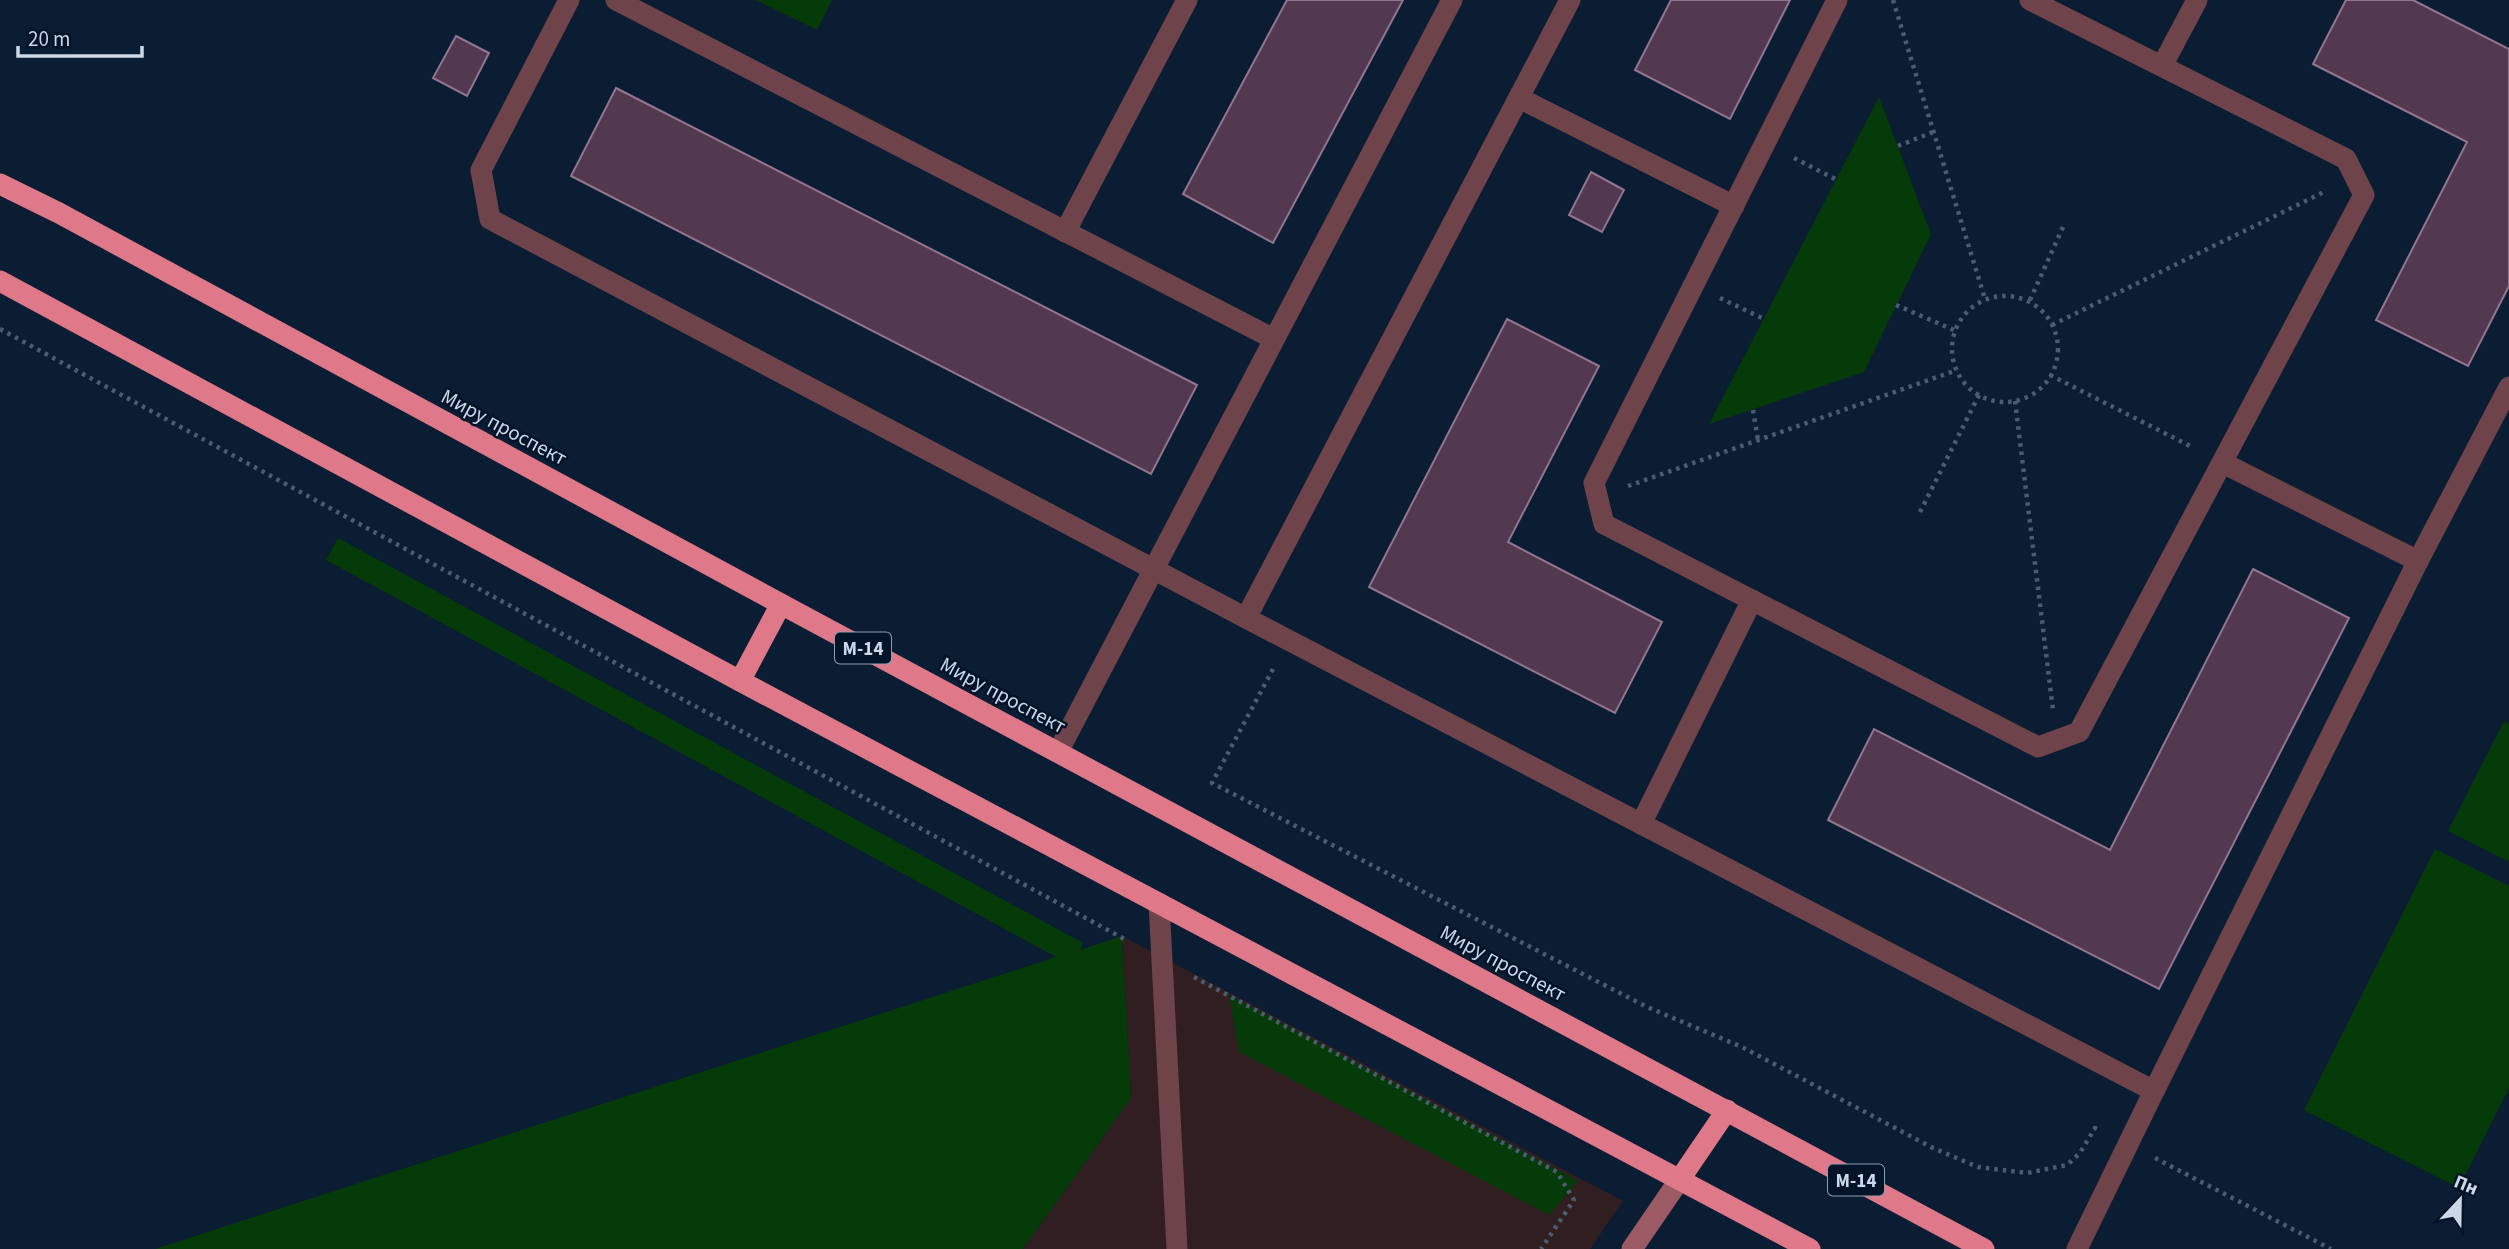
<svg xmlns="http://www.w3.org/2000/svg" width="2509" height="1249" font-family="'Source Sans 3',sans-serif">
  <rect width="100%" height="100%" fill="#0b1d33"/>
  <!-- industrial -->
  <polygon fill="#311e20" points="1122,936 1623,1201 1590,1249 1023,1249 1131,1098"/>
  <!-- green -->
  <g fill="#053a09">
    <polygon points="756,0 832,0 817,30"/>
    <polygon points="1879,97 1931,234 1864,372 1709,424"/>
    <polygon points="338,538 1083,943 1080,950 1122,936 1131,1098 1023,1249 155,1249 1056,957 326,560"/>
    <polygon points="2504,721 2509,724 2509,862 2448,831"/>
    <polygon points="2435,849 2509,886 2509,1088 2459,1188 2304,1110"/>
    <polygon points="1229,995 1578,1181 1549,1215 1239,1052"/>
  </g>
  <!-- building -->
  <g fill="#53394f" stroke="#92758e" stroke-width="2">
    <polygon points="1287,0 1403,0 1273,243 1183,194"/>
    <polygon points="1671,0 1790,0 1730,119 1635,70"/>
    <polygon points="2346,0 2413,0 2509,49 2509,286 2468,366 2376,320 2467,142 2313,64"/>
    <polygon points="456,36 489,53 467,96 433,78"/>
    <polygon points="616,88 1197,385 1151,474 571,176"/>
    <polygon points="1591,172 1624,190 1602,232 1569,215"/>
    <polygon points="1507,319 1599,366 1508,542 1662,622 1615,713 1369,587"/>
    <polygon points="2253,569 2349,618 2159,989 1828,820 1874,729 2110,850"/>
  </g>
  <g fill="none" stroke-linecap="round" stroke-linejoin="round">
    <!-- path -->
    <g stroke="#4c5c70" stroke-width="4.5" stroke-dasharray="3.5 5" stroke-linecap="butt">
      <polyline points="1893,0 1985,299"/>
      <polyline points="1898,146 1933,132"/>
      <polyline points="1794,158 1837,180"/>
      <circle cx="2005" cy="349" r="53"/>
      <polyline points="1720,298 1764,319"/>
      <polyline points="2030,300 2063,227"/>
      <polyline points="1896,305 1956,331"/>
      <polyline points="2052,325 2326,191"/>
      <polyline points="0,329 1128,941"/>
      <polyline points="2050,375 2194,448"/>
      <polyline points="2015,401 2053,710"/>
      <polyline points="1753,410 1758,440"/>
      <polyline points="1628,486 1957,370"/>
      <polyline points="1920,512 1979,395"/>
      <polyline points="1273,669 1212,783 1647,1007 1742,1047 1933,1148 1978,1167 2027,1173 2067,1165 2080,1153 2095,1128 2100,1131"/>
      <polyline points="1194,977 1557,1172 1574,1200 1541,1249"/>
      <polyline points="2155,1158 2331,1249"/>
    </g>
    <!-- lane -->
    <g stroke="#6e444a" stroke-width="21">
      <polyline points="569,0 481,170 490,219 1246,618 2154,1091 2418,561 2509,387"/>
      <polyline points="616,0 1274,339"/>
      <polyline points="1837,0 1594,483 1604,524 2038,747 2079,732 2364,195 2346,159 2030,0"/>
      <polyline points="2162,66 2197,0"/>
      <polyline points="1519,98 1734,206"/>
      <polyline points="1065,232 1187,0"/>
      <polyline points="2223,463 2418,561"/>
      <polyline points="1246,618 1570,0"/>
      <polyline points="1058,752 1452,0"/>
      <polyline points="1641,824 1752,600"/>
      <polyline points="1159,903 1177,1249"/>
      <polyline points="2077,1249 2154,1091"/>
    </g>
    <!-- secondary -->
    <polyline stroke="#9c5a64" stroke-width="21" points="1632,1249 1680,1179"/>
    <!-- highway -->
    <g stroke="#df7889" stroke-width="21">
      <polyline points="0,184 59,213 781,604 1984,1249"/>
      <polyline points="0,281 740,681 1810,1249"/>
      <polyline points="740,681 781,604"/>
      <polyline points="1680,1179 1727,1110"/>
    </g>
  </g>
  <g text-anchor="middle" stroke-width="5" stroke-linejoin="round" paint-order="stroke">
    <!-- shield labels -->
    <g fill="#031429" stroke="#909dae" stroke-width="2">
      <rect x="835" y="632.5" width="56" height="31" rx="5"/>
      <rect x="1828" y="1164.5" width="56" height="31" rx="5"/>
    </g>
    <g font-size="19" font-weight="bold" fill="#ccd8e7">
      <text x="863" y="655">М-14</text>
      <text x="1856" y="1187">М-14</text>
    </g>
    <!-- street labels -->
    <g font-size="21" fill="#ccd8e7" stroke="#031429">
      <text transform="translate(504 427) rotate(28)" y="7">Миру проспект</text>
      <text transform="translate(1003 695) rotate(28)" y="7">Миру проспект</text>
      <text transform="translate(1503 963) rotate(28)" y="7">Миру проспект</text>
    </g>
  </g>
  <!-- north arrow -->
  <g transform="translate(2460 1200) rotate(22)" stroke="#031429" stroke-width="5" paint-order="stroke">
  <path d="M0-5L12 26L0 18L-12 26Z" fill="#ccd8e7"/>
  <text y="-10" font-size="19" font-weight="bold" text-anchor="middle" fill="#ccd8e7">Пн</text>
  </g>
  <!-- scale -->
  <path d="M18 46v10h124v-10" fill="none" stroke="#ccd8e7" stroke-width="3.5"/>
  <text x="28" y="46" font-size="21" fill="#ccd8e7" stroke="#031429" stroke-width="5" paint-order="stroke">20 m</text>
</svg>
